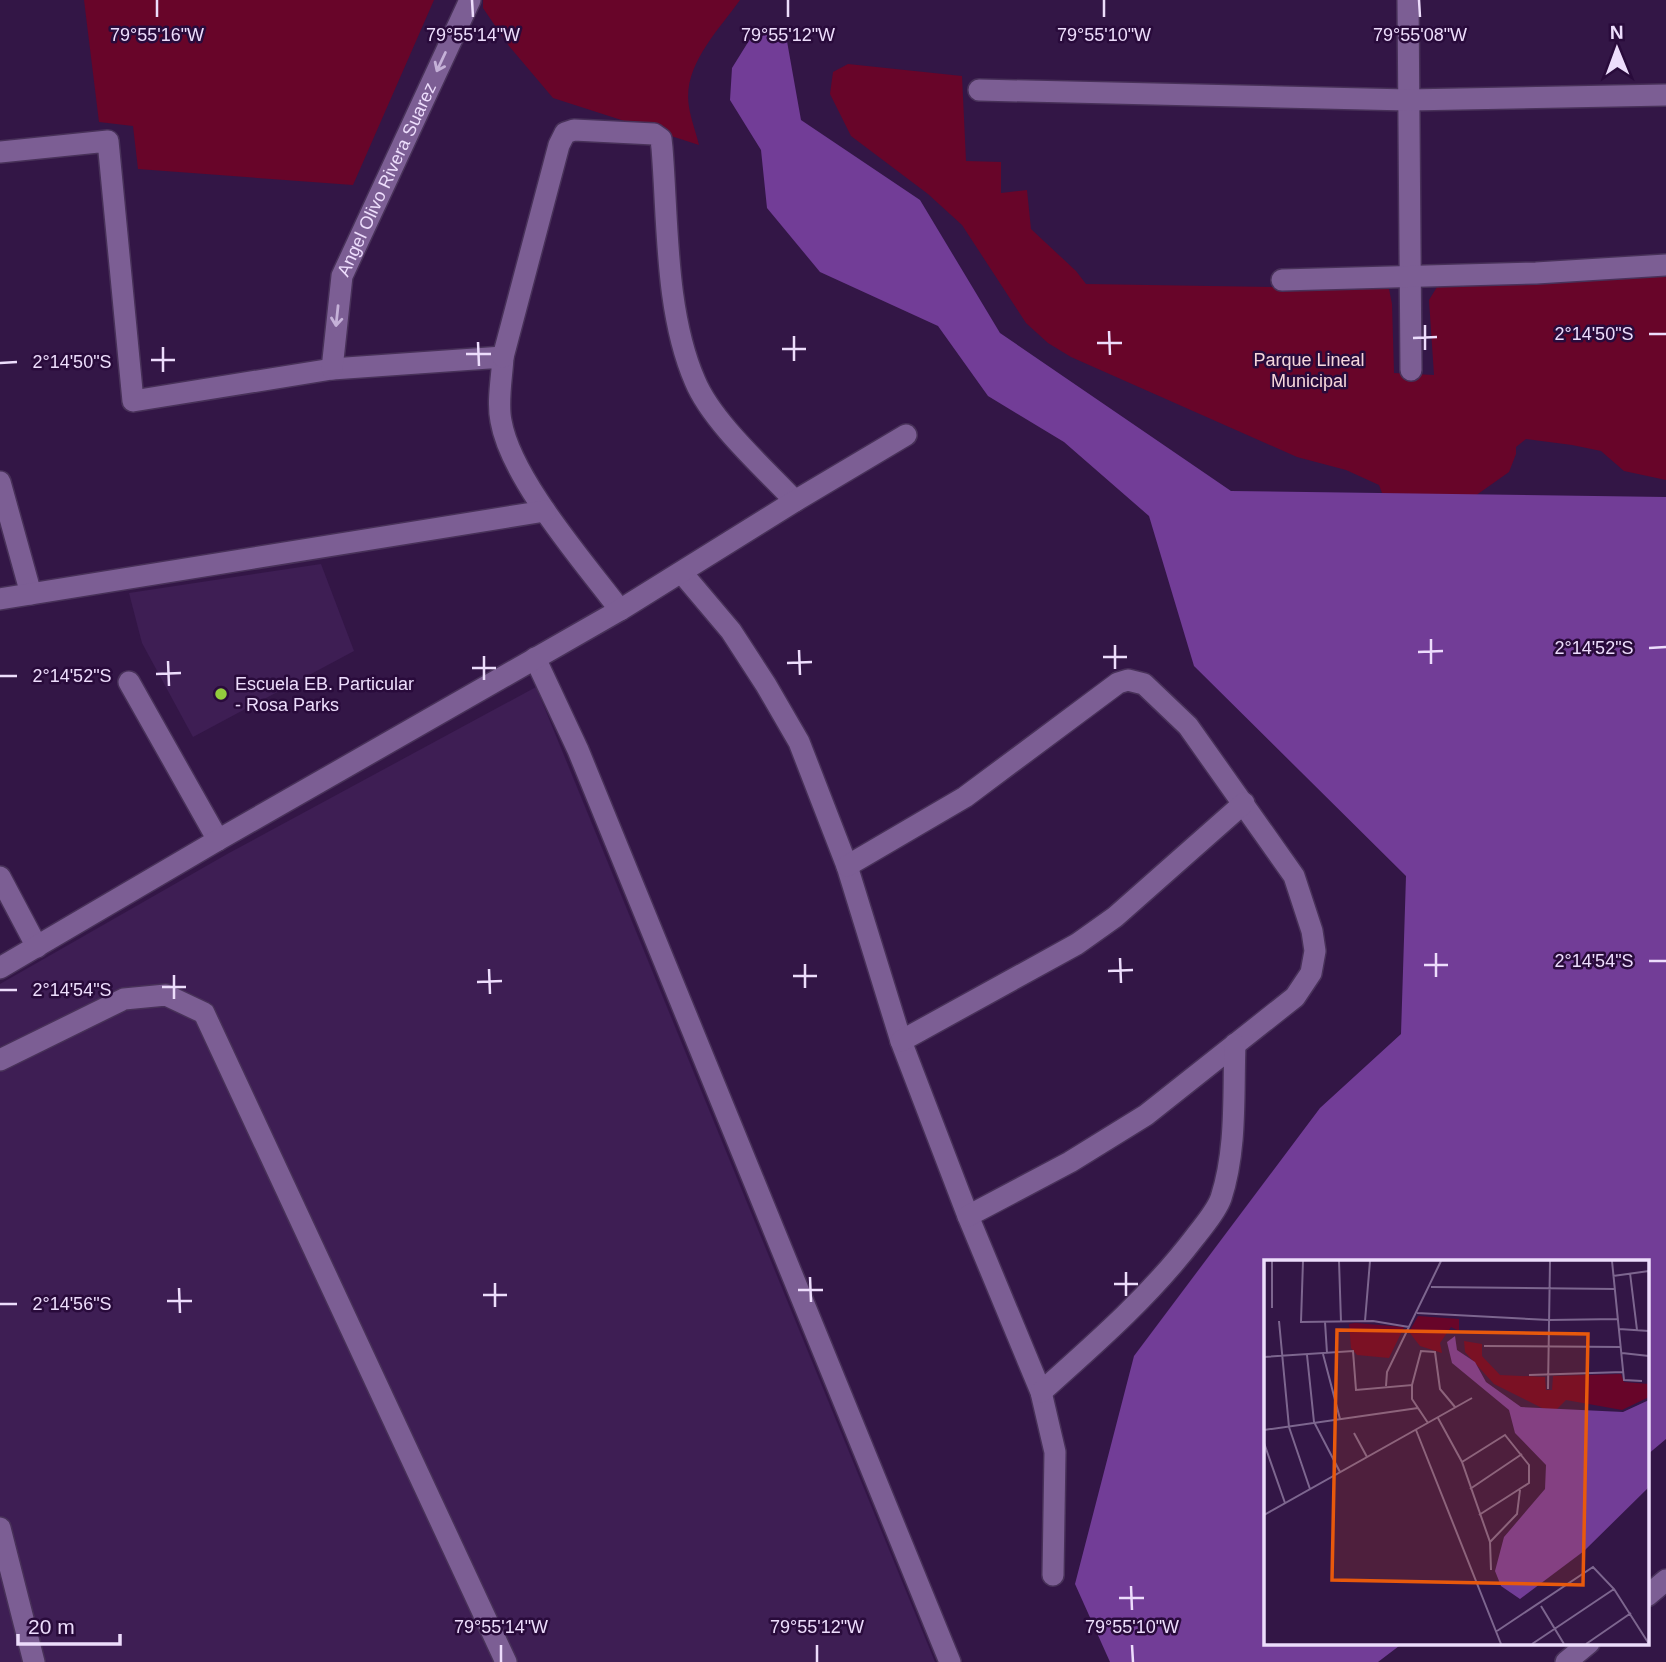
<svg xmlns="http://www.w3.org/2000/svg" width="1666" height="1662" font-family="Arial,sans-serif">
  <rect width="100%" height="100%" fill="#331646"/>
  <!-- built -->
  <g fill="#3e1e54">
    <polygon points="321,564 354,651 193,737 142,643 129,593"/>
    <polygon points="536,687 935,1662 0,1662 0,984 229,853"/>
  </g>
  <!-- green -->
  <g fill="#680529">
    <polygon points="84,0 434,0 353,185 138,169 133,126 99,122"/>
    <path d="M 483,0 L 740,0 C 718,31 682,66 689,107 C 691,120 696,132 699,145 L 553,98 L 509,46 L 483,8 Z"/>
    <polygon points="848,64 962,76 966,161 1001,162 1001,193 1027,190 1031,229 1076,271 1086,284 1389,289 1392,304 1394,373 1434,375 1429,300 1437,287 1442,285 1666,273 1666,480 1624,471 1601,451 1572,445 1526,439 1516,447 1516,454 1509,472 1468,501 1385,501 1379,485 1346,470 1297,457 1071,357 1048,343 1026,323 962,225 928,194 851,136 830,94 833,72"/>
  </g>
  <!-- water -->
  <polygon fill="#723d97" points="785,30 801,120 920,200 1000,333 1231,491 1666,497 1666,1439 1647,1455 1647,1261 1265,1261 1265,1643 1403,1643 1378,1662 1110,1662 1075,1584 1134,1356 1320,1108 1401,1034 1406,876 1194,666 1149,516 1064,442 988,396 938,326 820,272 767,208 761,150 730,100 732,68 750,39"/>
  <g fill="none" stroke-linecap="round" stroke-linejoin="round">
    <!-- minor casing -->
    <g stroke="#483159" stroke-width="24">
      <g id="minor">
        <polyline points="1408,0 1411,370"/>
        <polyline points="979,90 1408,100 1666,95"/>
        <path d="M 0,152 L 108,141 L 133,401 L 332,369 L 503,357 C 502,377 497,402 501,421 C 511,479 584,562 620,610"/>
        <polyline points="1282,280 1536,273 1666,265"/>
        <path d="M 503,357 L 559,145 L 565,133 L 574,130 L 654,134 L 661,139 L 662,148 C 668,222 665,312 695,381 C 712,422 764,468 795,501"/>
        <path id="s1" d="M 332,369 L 342,276 L 470,0"/>
        <polyline points="0,482 31,594"/>
        <polyline points="682,573 731,631 766,685 799,742 847,866 901,1041 968,1216 1041,1392 1055,1452 1053,1575"/>
        <polyline points="0,599 545,511"/>
        <polyline points="535,658 578,750 950,1662"/>
        <polyline points="129,682 218,840"/>
        <polyline points="847,866 965,797 1118,683 1128,680 1144,684 1188,726 1294,876 1312,931 1315,951 1311,973 1295,997 1146,1115 1070,1162 968,1216"/>
        <polyline points="0,877 37,947"/>
        <polyline points="0,968 218,840 620,610 795,501 906,435"/>
        <polyline points="901,1041 1077,944 1115,917 1244,803"/>
        <polyline points="0,1060 124,999 166,995 204,1013 506,1662"/>
        <path d="M 1041,1392 C 1096,1343 1150,1296 1195,1237 C 1204,1225 1216,1212 1221,1198 C 1237,1149 1233,1094 1235,1044"/>
        <polyline points="0,1528 34,1662"/>
        <polyline points="1647,1596 1666,1580"/>
        <polyline points="1566,1662 1589,1643"/>
      </g>
    </g>
    <!-- minor -->
    <use href="#minor" stroke="#7c5e94" stroke-width="21"/>
  </g>
  <!-- one-way arrows -->
  <defs><path id="oneway-shaft" d="M-6 0H5M1.5-3L5.5 0L1.5 3" fill="none" stroke-width="1.6" stroke-linecap="round" stroke-linejoin="round" transform="scale(1.75)"/></defs>
  <g stroke="#c5b1d8">
    <use href="#oneway-shaft" transform="translate(441 62) rotate(115)"/>
    <use href="#oneway-shaft" transform="translate(337 316) rotate(96)"/>
  </g>
  <!-- ticks -->
  <path fill="none" stroke="#edddfc" stroke-width="2.5" d="M 157,0 L 157,17M 472,0 L 473,17M 788,0 L 788,17M 1104,0 L 1104,17M 1419,0 L 1420,17M 1425,325 L 1425,350M 1109,331 L 1110,355M 1649,334 L 1666,334M 794,336 L 794,361M 1413,338 L 1437,337M 478,342 L 479,366M 1097,343 L 1122,343M 163,347 L 163,372M 782,349 L 806,349M 466,354 L 491,354M 151,360 L 175,360M 0,363 L 17,362M 1431,639 L 1431,664M 1115,645 L 1115,669M 1649,648 L 1666,647M 799,650 L 800,675M 1418,652 L 1443,651M 484,656 L 484,680M 1103,657 L 1127,657M 168,661 L 169,686M 787,663 L 812,662M 472,668 L 496,668M 156,674 L 181,673M 0,676 L 17,676M 1436,953 L 1436,977M 1120,958 L 1121,983M 1649,961 L 1666,961M 805,964 L 805,988M 1424,965 L 1448,965M 489,969 L 490,994M 1108,971 L 1133,970M 174,975 L 174,999M 793,976 L 817,976M 477,982 L 502,981M 162,987 L 186,987M 0,990 L 17,990M 1126,1272 L 1126,1296M 810,1277 L 811,1302M 495,1283 L 495,1307M 1114,1284 L 1138,1284M 179,1288 L 180,1313M 798,1290 L 823,1290M 483,1295 L 507,1295M 167,1301 L 192,1301M 0,1304 L 17,1304M 1131,1586 L 1132,1610M 1119,1598 L 1144,1598M 501,1645 L 501,1662M 817,1645 L 817,1662M 1132,1645 L 1133,1662"/>
  <!-- markers -->
  <circle fill="#93cc3d" stroke="#290b3b" stroke-width="2.5" cx="221" cy="694" r="7"/>
  <g text-anchor="middle" stroke-width="5" stroke-linejoin="round" paint-order="stroke">
    <!-- street labels -->
    <g font-size="18" fill="#edddfc" stroke="#290b3b">
      <text dy="6" stroke="none"><textPath href="#s1" startOffset="200">Angel Olivo Rivera Suarez</textPath></text>
    </g>
    <!-- park labels -->
    <g font-size="18" fill="#f6d7db" stroke="#290b3b">
      <text x="1309" y="366">Parque Lineal<tspan x="1309" dy="21">Municipal</tspan></text>
    </g>
    <!-- poi labels -->
    <g font-size="18" fill="#edddfc" stroke="#290b3b" text-anchor="start">
      <text x="235" y="690">Escuela EB. Particular<tspan x="235" dy="21">- Rosa Parks</tspan></text>
    </g>
  </g>
  <!-- overview -->
  <g transform="translate(1264 1260)">
    <rect width="385" height="385" fill="#331646"/>
    <path d="M 154,56 L 195,59 L 195,71 L 187,67 L 176,83 L 178,93 L 156,86 L 145,72 ZM 85,64 L 91,63 L 140,67 L 125,98 L 93,95 L 87,88 ZM 200,81 L 218,84 L 218,96 L 236,115 L 281,117 L 282,130 L 288,130 L 289,116 L 357,114 L 360,122 L 385,124 L 385,137 L 358,150 L 302,140 L 293,149 L 280,149 L 230,124 L 201,92 Z" fill="#680529"/>
    <path d="M 191,76 L 193,90 L 211,102 L 222,122 L 257,147 L 359,152 L 385,140 L 385,227 L 320,291 L 256,339 L 237,326 L 231,311 L 240,277 L 281,229 L 282,205 L 251,173 L 245,150 L 188,103 L 183,82 Z" fill="#723d97"/>
    <path fill="none" stroke="#7d668f" stroke-width="2" d="M 39,1 L 37,62 L 109,61 L 145,67M 75,1 L 77,62M 348,1 L 360,120 L 378,121M 366,13 L 373,70M 349,16 L 385,11M 167,27 L 351,29M 8,48 L 8,1M 153,53 L 285,60 L 354,59M 15,61 L 25,167 L 46,229M 101,61 L 106,1M 61,62 L 63,93M 355,69 L 385,71M 220,86 L 357,87M 358,93 L 385,96M 59,94 L 76,159M 43,95 L 50,162 L 76,212M 0,97 L 89,91 L 92,130 L 148,125 L 148,139 L 164,163M 265,115 L 359,112M 148,125 L 157,91 L 171,92 L 176,129 L 191,147M 122,126 L 123,112 L 177,1M 284,129 L 286,1M 174,158 L 198,202 L 226,282 L 227,310M 0,170 L 154,148M 152,170 L 237,384M 90,173 L 103,197M 0,183 L 21,243M 198,202 L 241,175 L 265,205 L 265,223 L 215,255M 206,229 L 258,194M 0,255 L 208,138M 226,282 L 253,254 L 256,230M 277,346 L 300,384M 233,371 L 329,307 L 350,329 L 385,384M 268,384 L 350,329M 322,384 L 367,353"/>
    <path fill="#e8590c" fill-opacity="0.15" stroke="#e8590c" stroke-width="3.5" d="M 73,70 L 324,74 L 319,325 L 68,320 Z"/>
    <rect width="385" height="385" fill="none" stroke="#edddfc" stroke-width="3.5"/>
  </g>
  <g font-size="18" text-anchor="middle" fill="#edddfc" stroke="#290b3b" stroke-width="5" stroke-linejoin="round" paint-order="stroke">
    <text x="157" y="41">79°55'16"W</text>
    <text x="473" y="41">79°55'14"W</text>
    <text x="788" y="41">79°55'12"W</text>
    <text x="1104" y="41">79°55'10"W</text>
    <text x="1420" y="41">79°55'08"W</text>
    <text x="1594" y="340">2°14'50"S</text>
    <text x="72" y="368">2°14'50"S</text>
    <text x="1594" y="654">2°14'52"S</text>
    <text x="72" y="682">2°14'52"S</text>
    <text x="1594" y="967">2°14'54"S</text>
    <text x="72" y="996">2°14'54"S</text>
    <text x="72" y="1310">2°14'56"S</text>
    <text x="501" y="1633">79°55'14"W</text>
    <text x="817" y="1633">79°55'12"W</text>
    <text x="1132" y="1633">79°55'10"W</text>
  </g>
  <!-- north arrow -->
  <g transform="translate(1617 49) rotate(359)" stroke="#290b3b" stroke-width="5" paint-order="stroke">
  <path d="M0-5L12 26L0 18L-12 26Z" fill="#edddfc"/>
  <text y="-10" font-size="19" font-weight="bold" text-anchor="middle" fill="#edddfc">N</text>
  </g>
  <!-- scale -->
  <path d="M18 1634v10h102v-10" fill="none" stroke="#edddfc" stroke-width="3.5"/>
  <text x="28" y="1634" font-size="21" fill="#edddfc" stroke="#290b3b" stroke-width="5" paint-order="stroke">20 m</text>
</svg>
